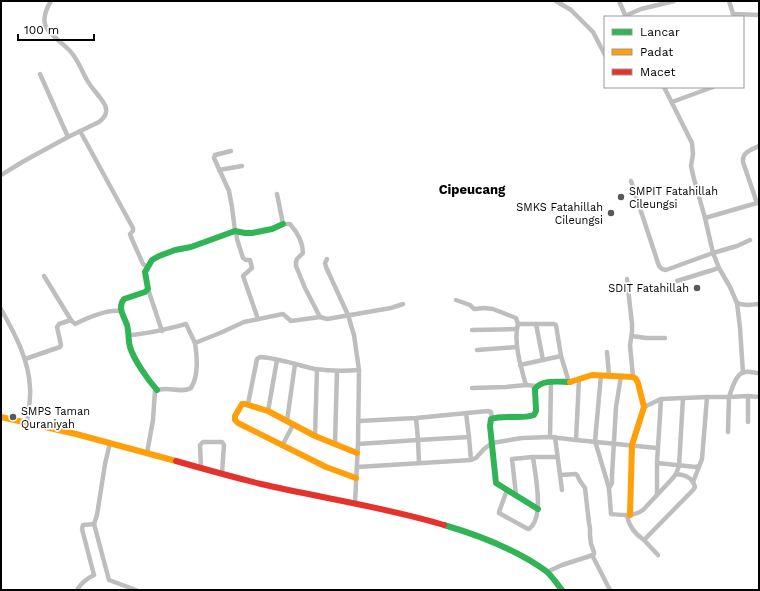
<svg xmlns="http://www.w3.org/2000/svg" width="760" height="591" font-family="'Work Sans',sans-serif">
  <rect width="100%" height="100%" fill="#fff"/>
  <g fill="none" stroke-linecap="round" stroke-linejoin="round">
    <!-- street -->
    <g stroke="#bebebe" stroke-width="4.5">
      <polyline points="556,1 571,10 593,32 605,55"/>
      <polyline points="619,1 626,17"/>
      <polyline points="729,1 733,14 759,15"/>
      <polyline points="625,16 641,9 674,1"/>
      <polyline points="40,74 68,137"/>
      <polyline points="664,87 692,143 693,154 691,166 694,179 705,218 713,253 719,268 730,287 737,303 740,304 747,305 759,304"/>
      <polyline points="672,102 713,87"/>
      <polyline points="80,131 133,228 133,231 130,234 131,237 143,264 147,267"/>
      <polyline points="231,151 215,155 214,158 229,191 232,207 235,231"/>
      <polyline points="219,170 242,166"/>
      <path d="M 1,175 L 24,161 L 68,137 L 99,122 C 105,117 108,113 105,105 C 100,96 92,89 87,80 C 81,70 78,59 70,51 C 64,44 47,33 45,24 C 43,17 47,7 51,1"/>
      <polyline points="631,181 659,266 662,269 666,270 713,253 737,246 750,240"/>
      <path d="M 277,194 L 283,224 L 290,224 C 297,232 303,241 303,253 L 297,259 L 296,262 L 296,266 L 305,288 L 320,317 L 327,319 L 391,308 L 403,304"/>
      <path d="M 705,218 L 757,203 L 743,162 C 742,152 751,150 759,146"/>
      <polyline points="236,231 237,239 243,258 246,260 250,260 252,268 244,275 243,276 258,319"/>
      <polyline points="327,259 325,263 326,267 348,315 354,335 359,370 358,444 355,503"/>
      <polyline points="627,279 632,324 632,332 630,345 633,377"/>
      <polyline points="677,281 719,268"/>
      <polyline points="148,289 162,331"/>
      <path d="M 456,300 L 470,305 L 474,309 L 484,308 L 493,309 L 516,318 L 518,324 C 513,341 521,368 526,385 L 537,386"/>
      <polyline points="737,303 740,328 743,373"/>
      <path d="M 1,309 C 15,334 29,360 30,388 C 31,400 28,412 27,423"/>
      <path d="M 71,320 L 75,324 C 87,318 107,309 121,311"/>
      <polyline points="518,324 554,324 556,325 561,356 569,382"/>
      <polyline points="536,324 543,360"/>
      <polyline points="472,330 517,329"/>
      <path d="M 129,335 C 149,334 167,329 186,324 L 195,343"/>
      <polyline points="632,336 646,338 665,338"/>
      <polyline points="477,350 517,347"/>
      <polyline points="607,352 609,375"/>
      <polyline points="25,359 60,347 61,345 57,327 59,324 71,320 44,276"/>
      <polyline points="520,365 561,356"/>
      <path d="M 601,375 L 595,441 L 609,488 L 611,514 C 623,515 633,517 643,510 L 672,479 L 676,474 L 679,466 L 683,398"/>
      <polyline points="472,388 506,387 526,385"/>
      <path d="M 248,404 L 257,359 L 260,357 C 278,358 297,365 315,369 C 330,371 345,371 359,370"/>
      <path d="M 644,407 L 661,399 L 707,397 L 729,397 C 732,389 736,373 745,372 C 750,371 755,373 759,373"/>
      <polyline points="268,411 277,360"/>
      <polyline points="466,413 469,437 471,460"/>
      <polyline points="416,418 418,440 419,463"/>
      <polyline points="287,421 295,364"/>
      <polyline points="359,421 416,418 488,411 491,412 492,418"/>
      <polyline points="748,422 748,396"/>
      <polyline points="728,432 729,397 748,396 759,397"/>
      <polyline points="315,436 317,369"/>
      <polyline points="550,437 551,381"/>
      <polyline points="555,437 562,490"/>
      <polyline points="576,440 579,379"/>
      <polyline points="110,443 105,464 97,515 94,524 109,580 136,590"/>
      <polyline points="335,443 337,371"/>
      <polyline points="358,444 418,440 469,437"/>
      <polyline points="282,446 293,425"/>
      <path d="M 147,453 L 153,420 L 155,391 C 166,385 181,394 191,388 C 199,375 197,357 195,343 L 220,333 L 244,322 L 278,315 L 283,314 L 291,321 L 320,317"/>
      <polyline points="657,463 696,467 699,466"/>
      <polyline points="357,467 471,460 476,458 484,449 492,443 522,438 550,437 576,440 657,448"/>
      <polyline points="201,468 200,445 203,442 222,442 224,445 222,473"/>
      <polyline points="693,482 702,459 707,397"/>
      <polyline points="609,488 612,483 612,475 616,407 621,376"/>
      <path d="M 507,490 L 499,512 L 499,513 L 526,528 L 529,529 C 545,518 535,474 533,457"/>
      <polyline points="657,494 657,463 661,399"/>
      <polyline points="516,495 512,459 533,457 557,457"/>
      <path d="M 627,516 C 629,526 635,534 644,540 L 693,490 L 695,487 C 692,477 685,475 676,474"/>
      <polyline points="644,540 658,555"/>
      <polyline points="592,555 610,590"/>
      <polyline points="547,572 562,565 590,556 594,554 594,552 591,544 590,535 590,528 589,523 585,488 580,481 577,475 576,474 560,475"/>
      <path d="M 77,590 C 81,583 86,579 94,575 L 82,529 L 83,525 L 94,524"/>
    </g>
    <!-- fast -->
    <g stroke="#30b455" stroke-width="6">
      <path d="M 157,390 C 148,380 134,360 130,347 C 128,340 129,332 127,325 C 124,316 117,308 124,299 L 145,292 L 148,289 L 145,272 L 152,260 L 159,256 L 175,250 L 191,247 L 235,231 L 245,233 L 252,233 L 272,229 L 283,224"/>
      <path d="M 538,509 L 496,483 L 490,426 L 491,419 C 505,414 520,420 534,415 L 536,411 L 535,389 C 542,379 559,382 570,382"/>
      <path d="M 444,525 C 478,535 517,550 546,571 C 552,576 557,584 562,590"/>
    </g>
    <!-- slow -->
    <g stroke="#ff9f0a" stroke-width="6">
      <polyline points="570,382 592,375 633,377 636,379 638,383 644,407 632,445 630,515"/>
      <polyline points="1,417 76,434 176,461"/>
      <polyline points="356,478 326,467 238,423 235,420 235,416 242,404 245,404 268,411 315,436 357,453"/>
    </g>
    <!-- jam -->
    <path stroke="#e5322d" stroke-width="6" d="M 176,461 C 204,469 233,477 261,484 C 322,498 384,507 444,525"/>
  </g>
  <!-- markers -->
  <g fill="#595959" stroke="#fff" stroke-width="1.5">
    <circle cx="621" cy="197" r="4"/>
    <circle cx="611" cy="213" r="4"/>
    <circle cx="697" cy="288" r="4"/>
    <circle cx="13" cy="417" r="4"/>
  </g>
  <g text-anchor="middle" stroke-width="3.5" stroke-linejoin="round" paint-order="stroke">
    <!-- poi labels -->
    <g font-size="11" fill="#000" stroke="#fff" text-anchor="start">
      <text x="629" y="195">SMPIT Fatahillah<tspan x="629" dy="13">Cileungsi</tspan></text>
      <text x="603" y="211" text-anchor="end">SMKS Fatahillah<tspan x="603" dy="13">Cileungsi</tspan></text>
      <text x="689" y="292" text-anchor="end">SDIT Fatahillah</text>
      <text x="21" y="415">SMPS Taman<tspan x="21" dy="13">Quraniyah</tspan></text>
    </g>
    <!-- quarter labels -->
    <g font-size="13" font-weight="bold" fill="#000" stroke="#fff">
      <text x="472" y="194">Cipeucang</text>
    </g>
  </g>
  <!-- border -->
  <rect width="760" height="591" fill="none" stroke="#000000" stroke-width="4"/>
  <!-- legend -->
  <rect x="604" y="16" width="140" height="72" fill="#ffffff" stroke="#999999"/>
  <rect x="612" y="29" width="20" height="6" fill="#30b455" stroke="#999999"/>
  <text x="640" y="36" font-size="12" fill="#000000">Lancar</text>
  <rect x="612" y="49" width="20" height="6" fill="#ff9f0a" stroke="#999999"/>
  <text x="640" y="56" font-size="12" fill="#000000">Padat</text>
  <rect x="612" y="69" width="20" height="6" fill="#e5322d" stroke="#999999"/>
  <text x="640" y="76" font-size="12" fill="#000000">Macet</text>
  <!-- scale -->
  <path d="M18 34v6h76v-6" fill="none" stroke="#000000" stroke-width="2"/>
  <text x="24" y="34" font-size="12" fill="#000000" stroke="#ffffff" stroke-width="3" paint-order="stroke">100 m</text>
</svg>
